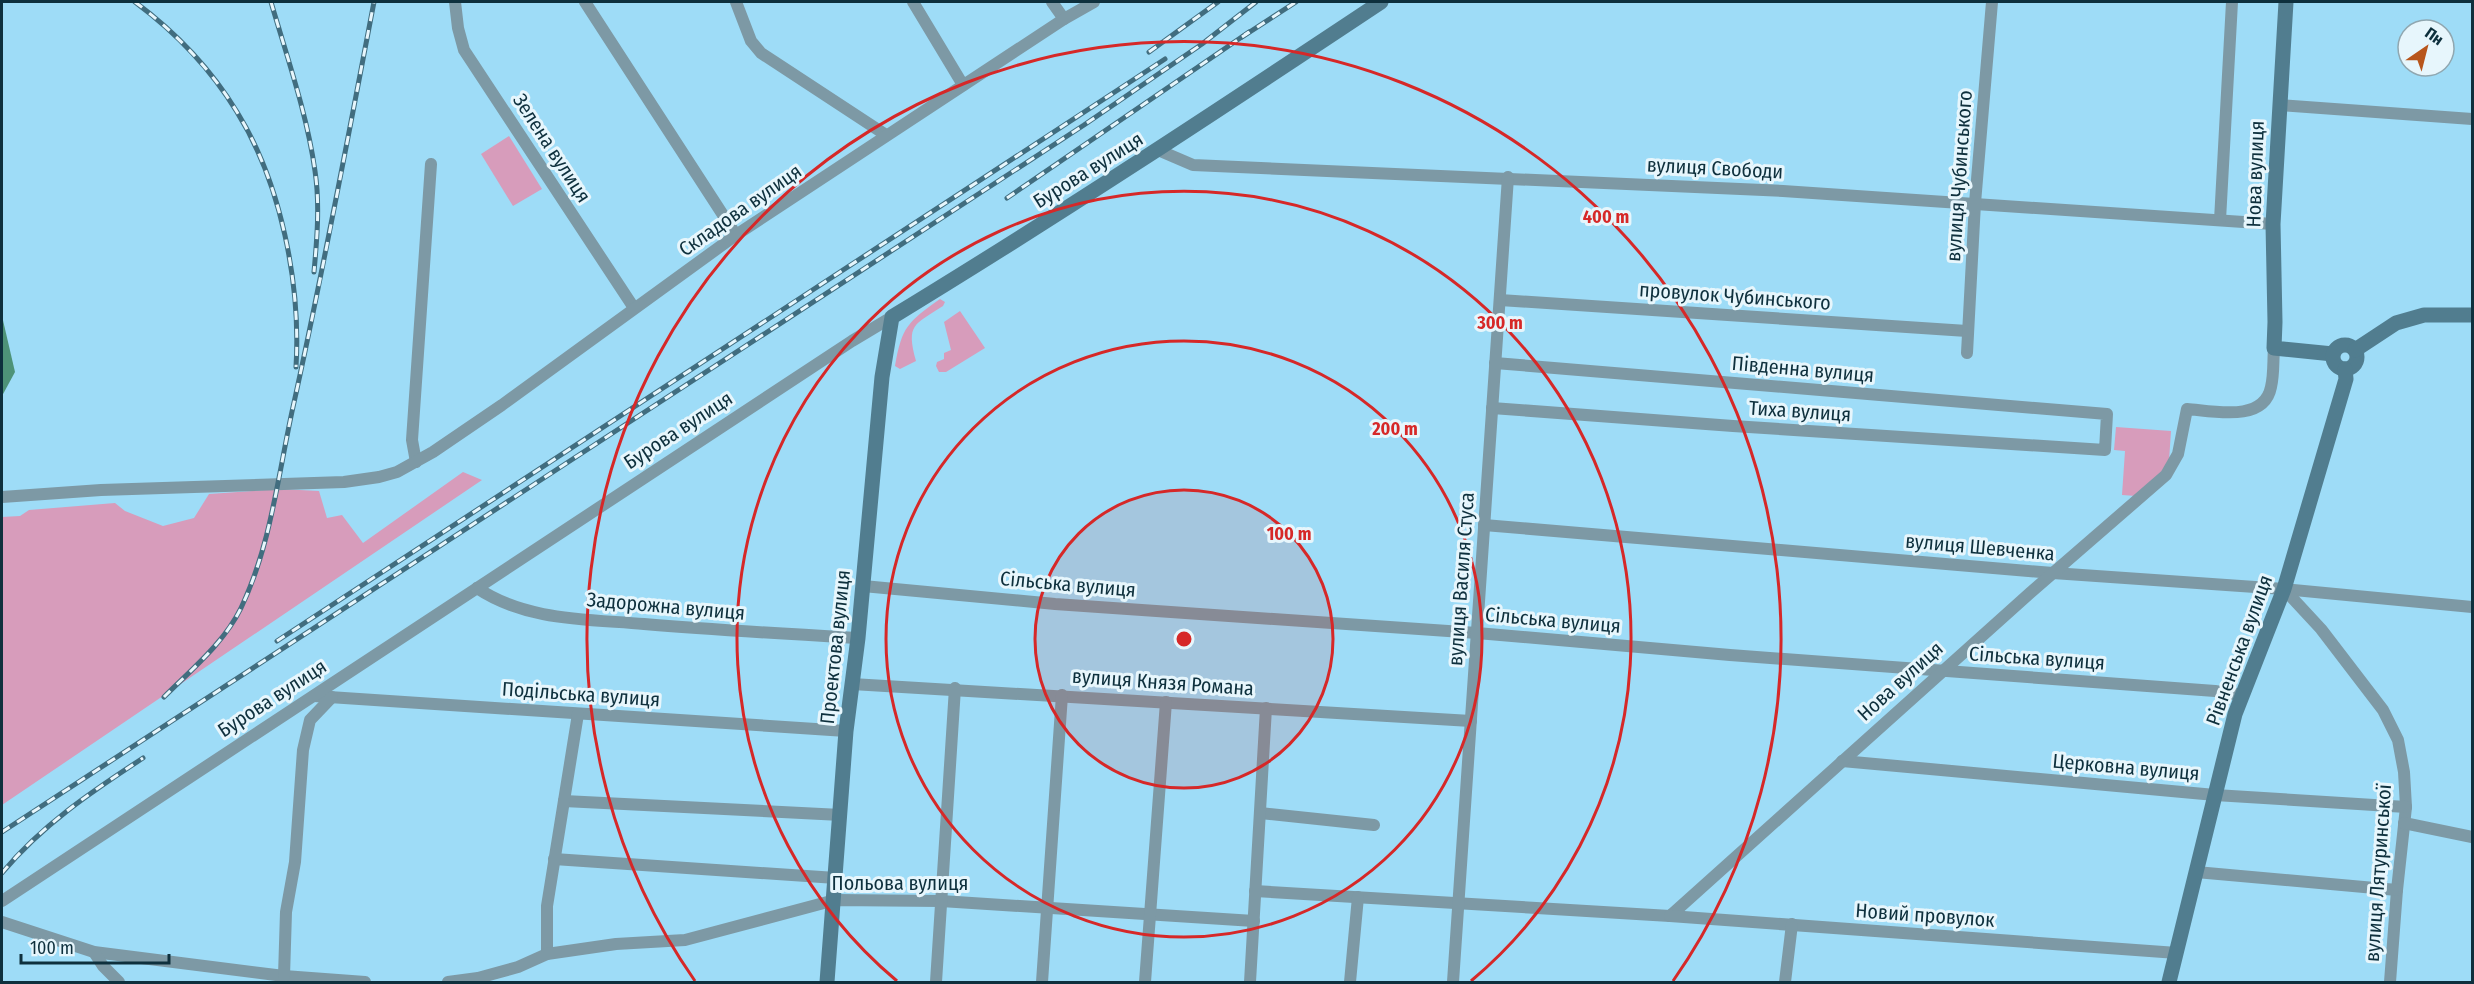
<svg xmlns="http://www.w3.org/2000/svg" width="2474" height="984" font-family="'Fira Sans Condensed',sans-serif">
  <rect width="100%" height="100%" fill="#9edcf7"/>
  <!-- green -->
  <g fill="#d79cbb">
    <polygon points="509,136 542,189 513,206 481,154"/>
    <path d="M 940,299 L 945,302 L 943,306 C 914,325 906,324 916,361 L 900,369 L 895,366 C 902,326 908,322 940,299 Z"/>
    <polygon points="960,311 985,348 946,372 939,372 936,366 937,362 944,359 944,353 951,350 944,322"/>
    <polygon points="2116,427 2171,431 2169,461 2162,474 2136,496 2122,495 2125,451 2114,450"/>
    <polygon points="463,472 482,480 2,805 2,517 20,516 29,510 115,503 125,511 163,526 194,518 209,494 280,489 319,491 327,518 342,515 363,543"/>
  </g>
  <!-- water -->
  <polygon fill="#4e9378" points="2,316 15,372 2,396"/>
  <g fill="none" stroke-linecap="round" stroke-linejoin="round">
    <!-- street -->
    <g stroke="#7d99a5" stroke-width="12">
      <polyline points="455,2 458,28 464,50 634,308"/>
      <polyline points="585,2 736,235"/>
      <polyline points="736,2 751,41 761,53 886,135"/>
      <polyline points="913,2 963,85"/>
      <polyline points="1052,2 1064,19"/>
      <polyline points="2279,105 2472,119"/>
      <polyline points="1158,150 1193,165 1783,191 2273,224"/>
      <polyline points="2220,220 2232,2"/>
      <polyline points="1500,300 1967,331"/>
      <polyline points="1967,353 1975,203 1992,2"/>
      <polyline points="1492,408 1733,426 2105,450 2107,414 1495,363"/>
      <polyline points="416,462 412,440 431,164"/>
      <polyline points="2,497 101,490 344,482 379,477 397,472 433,452 502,405 736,235 1064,19 1094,2"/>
      <polyline points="1484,525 2053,573 2284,589 2472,607"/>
      <polyline points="863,586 1055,604 1477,633 1730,655 2215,691 2240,695"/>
      <path d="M 477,588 C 526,621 587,619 644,624 C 715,630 787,634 858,638"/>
      <polyline points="2284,589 2321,629 2383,710 2398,740 2404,772 2406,807 2397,890 2390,982"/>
      <polyline points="852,684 1471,721"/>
      <polyline points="314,696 846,731"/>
      <polyline points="1842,761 2215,795 2406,807"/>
      <polyline points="564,801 841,815"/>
      <polyline points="1260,813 1374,825"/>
      <polyline points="2404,823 2472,837"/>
      <polyline points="554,859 836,878"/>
      <polyline points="2196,872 2397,890"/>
      <path d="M 1255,891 L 1670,916 L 2030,593 L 2166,475 L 2178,454 L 2187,409 C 2213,411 2264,423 2271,387 C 2274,375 2273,361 2274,348"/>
      <polyline points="2,901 852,341 892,317"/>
      <polyline points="1670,916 2177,953"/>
      <polyline points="2,922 94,952 284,976 365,982"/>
      <polyline points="94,952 103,966 119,982"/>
      <polyline points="547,954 547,906 578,714"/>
      <polyline points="284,976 286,912 295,862 303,750 310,720 332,697"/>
      <polyline points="448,982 478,978 518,967 547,954 616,944 685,940 835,900 941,901 1254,921"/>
      <polyline points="936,982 955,688"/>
      <polyline points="1042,982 1062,695"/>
      <polyline points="1145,982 1166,702"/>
      <polyline points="1250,982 1266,708"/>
      <polyline points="1350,982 1358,897"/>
      <polyline points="1453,982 1508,177"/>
      <polyline points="1785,982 1792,924"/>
    </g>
    <!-- secondary -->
    <g stroke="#517d8f" stroke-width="15">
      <polyline points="2286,2 2273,224 2275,322 2274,348 2333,354"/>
      <circle cx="2345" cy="357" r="12"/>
      <polyline points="2355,350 2396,323 2424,315 2472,315"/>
      <path d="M 827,982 L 846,731 L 858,638 L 882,377 L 892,317 C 1058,216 1220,109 1381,2"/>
      <polyline points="2169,982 2235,714 2284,589 2346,379 2345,369"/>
    </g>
    <!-- rail casing -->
    <g stroke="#416d7f" stroke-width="5">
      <g id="rail">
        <path d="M 135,2 C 174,31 211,69 237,112 C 281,183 301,284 296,367"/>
        <path d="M 271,2 C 287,57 307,114 315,171 C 320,204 317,239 314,272"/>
        <polyline points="1242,37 1296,2"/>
        <polyline points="1149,52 1218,2"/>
        <polyline points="1007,198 1249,32"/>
        <polyline points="277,641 1165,59"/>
        <path d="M 164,697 C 191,670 224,643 241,608 C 271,545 278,475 293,407 C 323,272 348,137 374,2"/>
        <polyline points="2,832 1084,125 1202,44 1256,2"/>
        <path d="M 2,873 C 42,825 91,792 143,758"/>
      </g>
    </g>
    <!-- rail -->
    <use href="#rail" stroke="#e7f6fc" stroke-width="3" stroke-dasharray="9" stroke-linecap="butt"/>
  </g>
  <!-- distance rings -->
  <circle cx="1184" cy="639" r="149" fill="#d62828" fill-opacity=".12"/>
  <g fill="none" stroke="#d62828" stroke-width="3">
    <circle cx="1184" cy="639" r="149"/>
    <circle cx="1184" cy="639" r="298"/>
    <path d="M897 981A447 447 0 1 1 1471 981"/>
    <path d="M695 981A597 597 0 1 1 1673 981"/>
  </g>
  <g text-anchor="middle" stroke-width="6" stroke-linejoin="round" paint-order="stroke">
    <!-- street labels -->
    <g font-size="20" fill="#0e303d" stroke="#e7f6fc">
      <text transform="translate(552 148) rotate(57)" y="7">Зелена вулиця</text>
      <text transform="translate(1715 168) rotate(3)" y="7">вулиця Свободи</text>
      <text transform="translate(1088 170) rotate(-32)" y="7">Бурова вулиця</text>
      <text transform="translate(2255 174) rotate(-88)" y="7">Нова вулиця</text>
      <text transform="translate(1959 176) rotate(-86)" y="7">вулиця Чубинського</text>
      <text transform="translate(740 210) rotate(-35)" y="7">Складова вулиця</text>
      <text transform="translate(1735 296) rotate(4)" y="7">провулок Чубинського</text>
      <text transform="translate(1803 369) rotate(5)" y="7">Південна вулиця</text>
      <text transform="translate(1800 411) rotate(4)" y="7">Тиха вулиця</text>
      <text transform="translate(678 430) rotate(-33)" y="7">Бурова вулиця</text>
      <text transform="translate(1980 547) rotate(5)" y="7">вулиця Шевченка</text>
      <text transform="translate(1461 579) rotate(-86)" y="7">вулиця Василя Стуса</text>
      <text transform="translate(1068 584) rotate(5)" y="7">Сільська вулиця</text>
      <text transform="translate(666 606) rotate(5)" y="7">Задорожна вулиця</text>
      <text transform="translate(1553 620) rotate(5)" y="7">Сільська вулиця</text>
      <text transform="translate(835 647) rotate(-84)" y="7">Проектова вулиця</text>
      <text transform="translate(2239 650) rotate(-70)" y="7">Рівненська вулиця</text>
      <text transform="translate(2037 658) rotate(4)" y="7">Сільська вулиця</text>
      <text transform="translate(1900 681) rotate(-42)" y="7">Нова вулиця</text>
      <text transform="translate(1163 682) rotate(4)" y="7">вулиця Князя Романа</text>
      <text transform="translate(581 694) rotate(4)" y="7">Подільська вулиця</text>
      <text transform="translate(272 698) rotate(-33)" y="7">Бурова вулиця</text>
      <text transform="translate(2126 767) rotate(5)" y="7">Церковна вулиця</text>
      <text transform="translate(2378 873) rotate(-86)" y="7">вулиця Лятуринської</text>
      <text x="900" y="890">Польова вулиця</text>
      <text transform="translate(1925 915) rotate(4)" y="7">Новий провулок</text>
    </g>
  </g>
  <circle cx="1184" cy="639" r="9" fill="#d62828" stroke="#e7f6fc" stroke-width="3"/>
  <g font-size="18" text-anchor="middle" font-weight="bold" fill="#d62828" stroke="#e7f6fc" stroke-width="6" stroke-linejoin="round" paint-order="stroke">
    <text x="1606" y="223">400 m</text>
    <text x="1500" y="329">300 m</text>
    <text x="1395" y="435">200 m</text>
    <text x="1289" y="540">100 m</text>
  </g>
  <!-- border -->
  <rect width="2474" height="984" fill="none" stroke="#0e303d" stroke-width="6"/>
  <!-- north arrow -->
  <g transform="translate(2426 48) rotate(35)"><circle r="28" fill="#e7f6fc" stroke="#90a7b0" stroke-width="1.5"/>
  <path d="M0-4.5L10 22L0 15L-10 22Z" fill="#b8561c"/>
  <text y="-9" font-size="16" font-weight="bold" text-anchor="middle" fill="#0e303d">Пн</text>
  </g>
  <!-- scale -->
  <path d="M21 954v9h148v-9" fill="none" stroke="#0e303d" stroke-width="3"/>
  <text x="30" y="954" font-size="18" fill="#0e303d" stroke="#e7f6fc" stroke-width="4.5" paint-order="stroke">100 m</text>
</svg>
